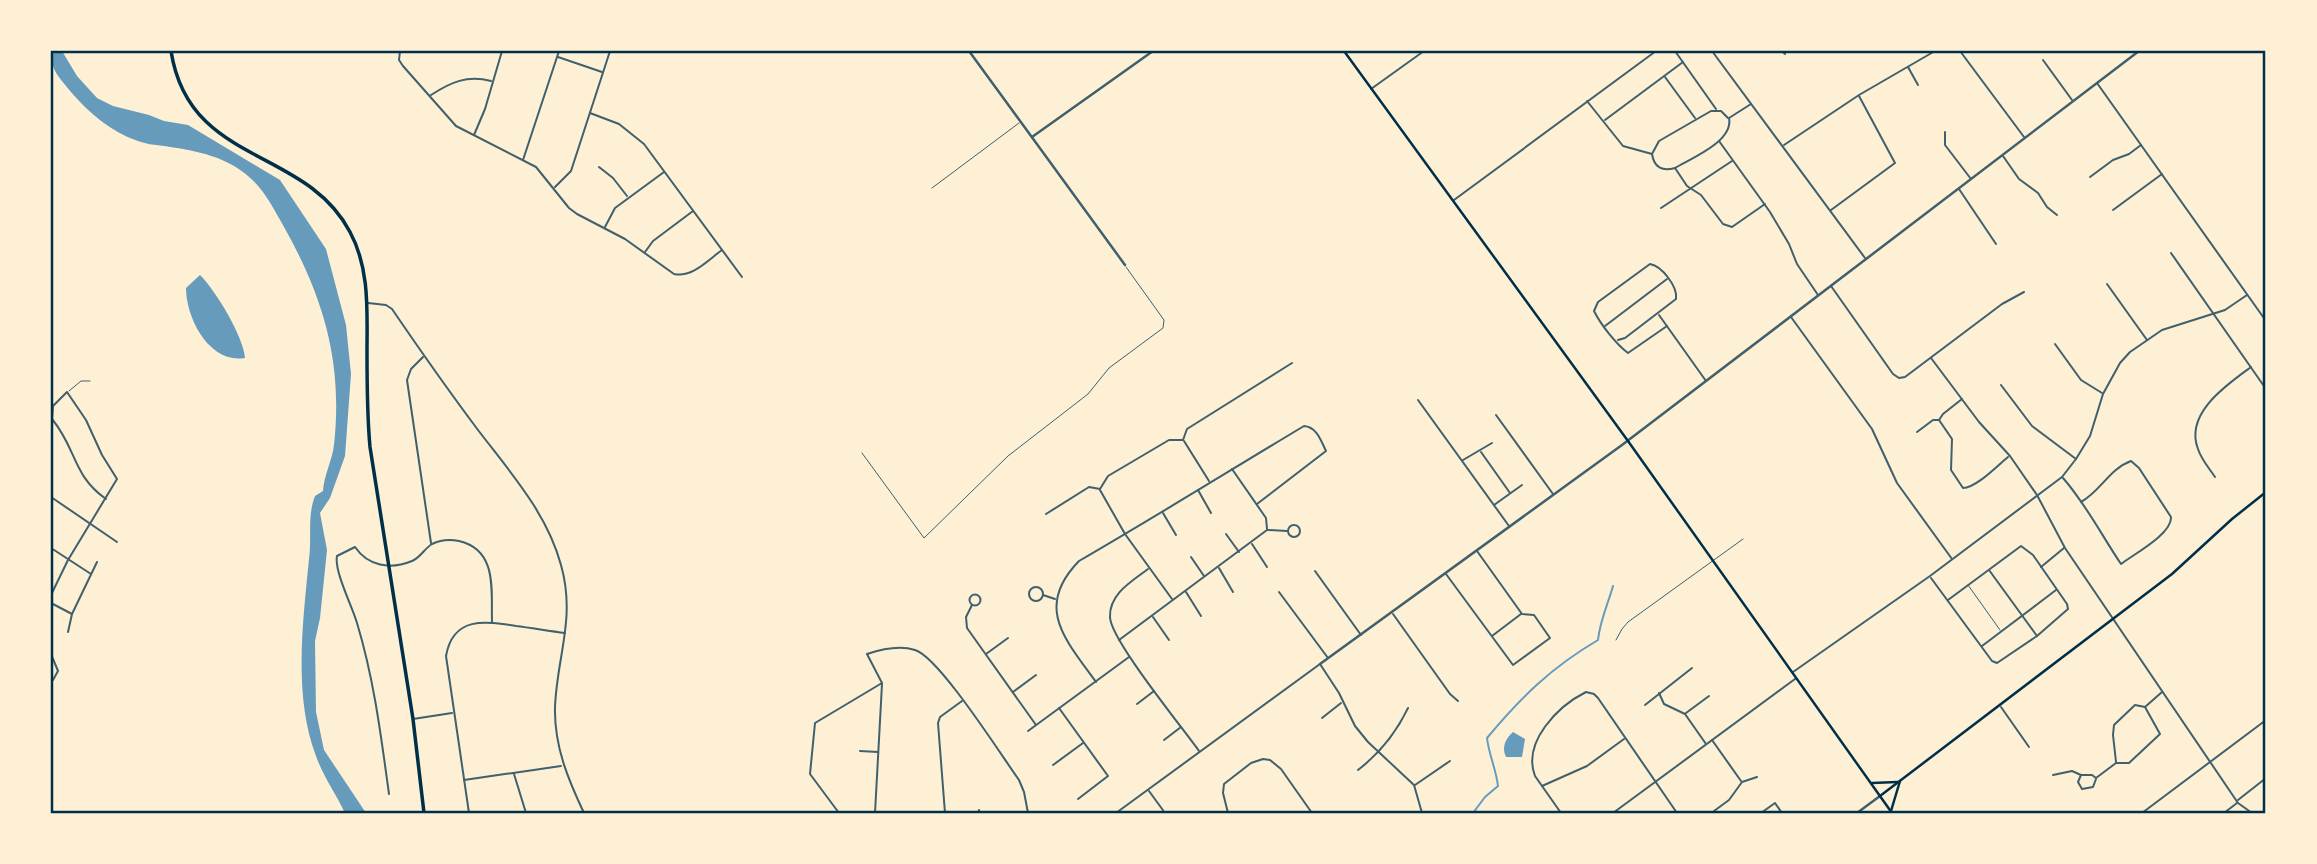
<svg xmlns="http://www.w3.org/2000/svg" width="2317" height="864" font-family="'Varela Round',sans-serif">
  <rect width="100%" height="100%" fill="#fdf0d5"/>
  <!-- water -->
  <g fill="#669bbc">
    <path d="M 51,51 L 62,51 L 77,76 L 97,98 L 113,106 L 149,115 L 164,121 L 188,125 L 280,180 L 326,249 L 346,325 L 351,374 L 345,456 L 330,498 L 320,513 L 327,550 L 320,618 L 315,641 L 316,712 L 324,750 L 366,813 L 345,813 C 336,794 323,776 316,756 C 293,696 303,621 309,559 C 312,538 307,516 315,496 L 323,491 C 324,475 332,461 334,445 C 343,363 324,298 284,227 C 274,209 264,189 248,176 C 226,157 198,151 170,147 C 160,145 148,145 138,141 C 111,132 89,113 71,92 C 59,77 51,71 51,51 Z"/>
    <path d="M 200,275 C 216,291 243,336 245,358 C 209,364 186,318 186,288 Z"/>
    <path d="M 1513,732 L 1525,739 L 1522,757 L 1506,757 C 1501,747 1506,738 1513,732 Z"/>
  </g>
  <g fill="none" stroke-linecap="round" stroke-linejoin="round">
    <!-- stream -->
    <path stroke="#669bbc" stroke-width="2" d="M 1473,813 L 1485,797 L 1498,786 C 1496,769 1489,755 1487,738 C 1521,697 1552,667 1598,640 C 1600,620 1608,604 1613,586"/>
    <!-- service -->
    <g stroke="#3f606c" stroke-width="1">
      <polyline points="932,188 1019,123"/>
      <polyline points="69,391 81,381 90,381"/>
      <polyline points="862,453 924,538 1008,456 1088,394 1109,368 1163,328 1164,320 1126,267"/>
      <polyline points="1968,585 2000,630"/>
      <polyline points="1616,640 1622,629 1628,622 1743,539"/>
    </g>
    <!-- minor -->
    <g stroke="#3f606c" stroke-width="2">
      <path d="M 400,51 L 399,60 L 403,66 L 456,126 L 536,167 L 569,208 L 577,214 L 625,239 L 674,274 C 692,278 708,260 722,250"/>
      <polyline points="1675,51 1716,109"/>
      <polyline points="1712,51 1865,258"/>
      <polyline points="1782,51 1785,54"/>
      <polyline points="1960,51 2024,137"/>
      <polyline points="558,57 602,72"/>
      <polyline points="2043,60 2072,100"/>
      <polyline points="1908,67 1918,85"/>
      <polyline points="1665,77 1695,118"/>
      <polyline points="2097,83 2266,321"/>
      <polyline points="1371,89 1424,51"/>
      <path d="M 431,95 C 451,82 467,75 491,81"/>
      <path d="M 1587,101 L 1623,146 L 1652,154 C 1654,167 1662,172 1675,168 L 1687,186 L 1701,195 L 1723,224 L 1732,227 L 1765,204"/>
      <polyline points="590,113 619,124 644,144 742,277"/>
      <polyline points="1605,120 1683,62"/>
      <polyline points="1945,132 1945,145 1971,179"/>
      <polyline points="474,135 485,109 502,51"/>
      <polyline points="1719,141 1770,212 1789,244 1797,264 1818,295"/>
      <polyline points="1784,145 1859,95 1935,51"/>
      <polyline points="1652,154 1659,141 1711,111 1721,111 1728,118"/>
      <polyline points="2003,156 2019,179 2038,193 2047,207 2057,215"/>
      <polyline points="523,160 559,51"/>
      <polyline points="599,167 613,178 627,196"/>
      <path d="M 1675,168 C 1692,158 1734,141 1729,118 L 1751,104"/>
      <polyline points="2090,177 2113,160 2129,154 2141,145"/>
      <polyline points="555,187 571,171 610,51"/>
      <polyline points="1959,189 1996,244"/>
      <polyline points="1454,200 1656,51"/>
      <polyline points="1661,208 1732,161"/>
      <polyline points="1831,210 1895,163 1859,96"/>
      <polyline points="2113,210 2162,174"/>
      <polyline points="605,227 615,208 664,172"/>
      <polyline points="645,252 653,241 693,211"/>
      <polyline points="2171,253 2266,389"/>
      <polyline points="2107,284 2147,340"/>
      <polyline points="1831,286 1893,374 1899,378 1905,377 2002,304 2024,292"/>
      <path d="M 368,303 L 386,305 L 392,309 C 420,350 448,390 478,430 C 510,472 547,513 561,565 C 576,618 557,656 555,707 C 554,746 568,779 584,813"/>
      <polyline points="1659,315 1706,381"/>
      <polyline points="1791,317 1872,429 1897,483 1952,559"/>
      <polyline points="1605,326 1667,279"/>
      <path d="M 1618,340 L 1625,338 L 1676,299 C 1678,287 1662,266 1650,264 L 1598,302 L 1594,311 C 1601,325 1616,344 1628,353 L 1667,326"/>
      <polyline points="2055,344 2081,380 2102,393"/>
      <polyline points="423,357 411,369 407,380 431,543"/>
      <polyline points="1931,358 1979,422 2010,456 2037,495 2065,548 2238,803 2252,813"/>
      <polyline points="2001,385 2032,426 2076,459"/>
      <polyline points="1418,400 1509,526"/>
      <polyline points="1496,415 1553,494"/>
      <path d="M 52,419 C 77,449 72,475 106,499"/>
      <path d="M 1939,420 L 1952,439 L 1951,470 L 1963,488 C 1976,488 1997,466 2008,457"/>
      <polyline points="51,431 53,406 67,392 86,420 102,455 117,479 68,560 51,595"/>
      <polyline points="1917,432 1933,420 1939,420 1943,414 1962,399"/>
      <polyline points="1184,441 1209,481"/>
      <polyline points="1481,452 1510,493"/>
      <polyline points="1463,460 1492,443"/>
      <polyline points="1232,469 1266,518 1267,529"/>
      <path d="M 2215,477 C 2209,468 2201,459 2198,449 C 2184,413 2228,384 2251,367"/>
      <path d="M 2063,478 C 2086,504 2102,536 2121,564 C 2134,554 2172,534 2171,517 L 2139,468 L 2131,461 C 2109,469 2101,491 2081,502"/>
      <polyline points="1100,490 1125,534 1172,599"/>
      <polyline points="1198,490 1211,513"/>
      <polyline points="51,497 117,542"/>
      <polyline points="1494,505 1522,485"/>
      <polyline points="1163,513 1176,535"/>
      <polyline points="1046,514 1089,487 1100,489 1108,476 1169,440 1183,440 1187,429 1292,363"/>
      <circle cx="1294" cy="531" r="6"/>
      <polyline points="1268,530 1287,531"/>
      <polyline points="1226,534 1239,552"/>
      <polyline points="1252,544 1267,567"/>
      <polyline points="51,548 91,574"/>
      <polyline points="1191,557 1204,576"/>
      <polyline points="2041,567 2064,548"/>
      <polyline points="1219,568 1233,592"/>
      <path d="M 1148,569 C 1132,581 1109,594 1110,617 C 1110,639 1182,727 1199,751"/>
      <polyline points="1989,570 2037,636"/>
      <polyline points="1315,571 1361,635"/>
      <polyline points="1446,574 1513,665 1550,638 1534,615 1522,614 1477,551"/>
      <polyline points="1931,578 1992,661 1997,663 2037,636 2068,609 2067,604 2033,555 2021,546 1948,600"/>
      <circle cx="1036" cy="594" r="7"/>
      <polyline points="1186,592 1201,616"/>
      <polyline points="1279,592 1328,658"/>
      <circle cx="975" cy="600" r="5.5"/>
      <polyline points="1043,595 1055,599"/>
      <polyline points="51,603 72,614"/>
      <polyline points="972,605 966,617 967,628 1036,725"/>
      <polyline points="1393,614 1450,694 1458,701"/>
      <polyline points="1153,617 1169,640"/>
      <polyline points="68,632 72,614 97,562"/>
      <polyline points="1492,636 1521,614"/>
      <polyline points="1119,640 1267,530"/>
      <polyline points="1982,646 2056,590"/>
      <polyline points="51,654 58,671 53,680"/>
      <polyline points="986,654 1008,638"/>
      <polyline points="1793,672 1930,576 2062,477 2076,459 2090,436 2103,394 2120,363 2130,352 2162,330 2225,310 2247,295"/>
      <path d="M 1096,682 C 1065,639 1034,607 1079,561 C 1155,517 1229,471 1304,426 C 1317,427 1321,441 1326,451 L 1257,504"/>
      <polyline points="1013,692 1036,675"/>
      <polyline points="1659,693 1664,704 1685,714 1706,744"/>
      <polyline points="1137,704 1154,691"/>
      <polyline points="1645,705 1692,668"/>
      <polyline points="2001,707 2029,747"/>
      <polyline points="1059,708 1108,776 1078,799"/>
      <polyline points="1686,713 1709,696"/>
      <polyline points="1322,718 1341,703"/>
      <polyline points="413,719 452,713"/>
      <polyline points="1028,731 1129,657"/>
      <polyline points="1164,740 1181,727"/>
      <polyline points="1712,740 1741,781"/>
      <polyline points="860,751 878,752"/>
      <polyline points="2116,762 2113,735 2114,725 2135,705 2145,707 2162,692"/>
      <polyline points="1053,765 1083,743"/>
      <path d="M 1358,770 C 1380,753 1396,733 1408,708"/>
      <polyline points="514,774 526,813"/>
      <polyline points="2053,775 2072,771 2081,775 2078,782 2082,789 2093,787 2096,779"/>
      <polyline points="2081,775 2092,775 2096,778 2116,763 2129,763 2160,734 2145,707"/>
      <polyline points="464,780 561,766"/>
      <polyline points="1415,785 1450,761"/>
      <polyline points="1542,786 1587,766 1624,739"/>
      <polyline points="1149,791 1165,813"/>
      <path d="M 389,794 C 381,736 374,679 357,623 C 352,606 334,571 337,556 L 355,547 C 368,566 390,570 412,561 C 420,558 425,548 432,544 C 440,540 450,539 459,541 C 498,550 491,591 492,622"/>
      <polyline points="2238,800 2266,778"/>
      <polyline points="1714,811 1729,800 1742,782 1757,777"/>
      <path d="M 469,813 L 446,656 C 453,616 485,621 516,626 C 532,628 549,631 565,633"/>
      <path d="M 839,813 L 810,774 L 815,723 L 882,683 L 867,654 C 882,649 899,645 915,650 C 939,657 1001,755 1019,780 L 1024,792 L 1028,813"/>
      <polyline points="875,813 882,684"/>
      <polyline points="945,813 938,723 940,717 962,701"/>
      <polyline points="978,813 979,810"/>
      <polyline points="1116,813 1320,664 1339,693 1355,726 1368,742 1414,785 1422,813"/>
      <polyline points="1228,813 1223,793 1224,784 1251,763 1263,759 1270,760 1281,769 1312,813"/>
      <path d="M 1561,813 L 1535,776 C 1522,742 1558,706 1586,692 L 1594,694 L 1598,698 L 1677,813"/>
      <polyline points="1613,813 1795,679"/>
      <polyline points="1761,813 1775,803 1782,813"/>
      <polyline points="2142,813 2266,720"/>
      <polyline points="2224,813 2237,803"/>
    </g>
    <!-- tertiary -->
    <g stroke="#3f606c" stroke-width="2.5">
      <polyline points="969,51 1125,265"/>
      <polyline points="1032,137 1153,51"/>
      <polyline points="1320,664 1622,445 2139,51"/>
      <polyline points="1857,813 1880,796"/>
    </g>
    <!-- secondary -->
    <g stroke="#003049" stroke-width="2.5">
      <polyline points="1344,51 1628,441 1892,813"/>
      <polyline points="1872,783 1897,782"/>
      <polyline points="1880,796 2172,574 2232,519 2266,492"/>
      <polyline points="1891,811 1900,781"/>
    </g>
    <!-- primary -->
    <path stroke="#003049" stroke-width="3.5" d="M 171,51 C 189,166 305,146 350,232 C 370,269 367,311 367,352 C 367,384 367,415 370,447 L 413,719 L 424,813"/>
  </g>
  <!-- border -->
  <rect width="2317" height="864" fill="none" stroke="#fdf0d5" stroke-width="105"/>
  <rect x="52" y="52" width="2212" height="760" fill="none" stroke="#003049" stroke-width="2.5"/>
</svg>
